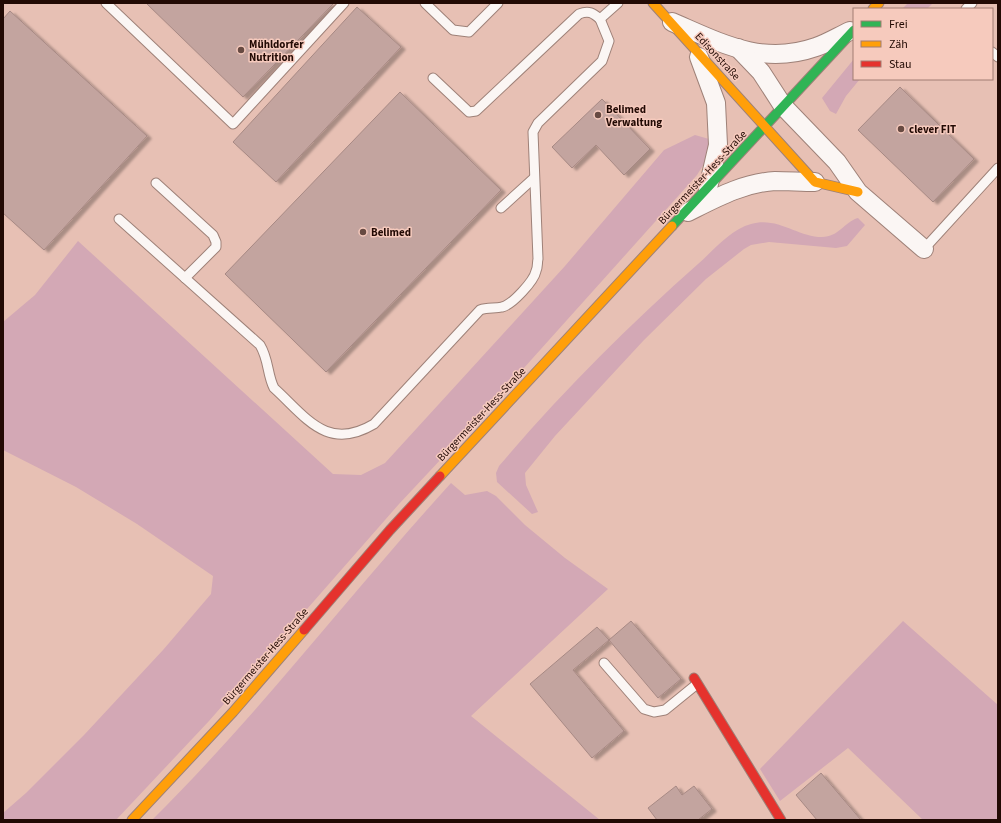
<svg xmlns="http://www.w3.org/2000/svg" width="1001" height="823" font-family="'Source Sans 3',sans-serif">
  <defs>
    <filter id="shadow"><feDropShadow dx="4.5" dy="2.5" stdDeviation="1" flood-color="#0004"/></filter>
  </defs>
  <rect width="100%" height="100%" fill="#e7c0b4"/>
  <!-- green -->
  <g fill="#d3a8b5">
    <polygon points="908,3 933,3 927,9 902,9"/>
    <polygon points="854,59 854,79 860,79 846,96 836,114 830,111 822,98"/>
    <polygon points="695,135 709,139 707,159 697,175 472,426 399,504 209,721 116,820 3,820 3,813 26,793 84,735 163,650 211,594 213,576 137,524 76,487 3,450 3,322 35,295 78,241 333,474 361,475 385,463 565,266 664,150"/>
    <path d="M 858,218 L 865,225 L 847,246 L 836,248 L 769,242 L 751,245 L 744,249 L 706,279 L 644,340 L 555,436 L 525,473 L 526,485 L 538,512 L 532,514 L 497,482 L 496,473 L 499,466 C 560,394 628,326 698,264 C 714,250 731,229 751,224 C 777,216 798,237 822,237 C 839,237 844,222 858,218 Z"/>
    <path d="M 451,483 L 465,495 L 487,491 L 496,496 L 525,525 L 565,558 L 608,589 L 471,716 L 600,820 L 152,820 C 259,714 350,594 451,483 Z"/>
    <polygon points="903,621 998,705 998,820 923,820 848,748 780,801 760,769"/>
  </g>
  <!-- building -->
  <g fill="#c3a49f" stroke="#a78984" filter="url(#shadow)">
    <polygon points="146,3 334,3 243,97"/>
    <polygon points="357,7 401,47 276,182 233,142"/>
    <polygon points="10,11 147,136 44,250 3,213 3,19"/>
    <polygon points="900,87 974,159 933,202 858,130"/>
    <polygon points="400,92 501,190 326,372 225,274"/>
    <polygon points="602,99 650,149 624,175 596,145 572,168 552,147"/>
    <polygon points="631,621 681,679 658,698 609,640"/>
    <polygon points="597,627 609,640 573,670 624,731 592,758 530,684"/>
    <polygon points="821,773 861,820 817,820 796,795"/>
    <polygon points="676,786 682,795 694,786 712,809 698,820 657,820 648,808"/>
  </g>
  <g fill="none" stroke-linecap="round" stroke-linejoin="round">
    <!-- lane casing -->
    <g stroke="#9e8178" stroke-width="11">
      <g id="lane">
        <polyline points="106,3 233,124 344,3"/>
        <polyline points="425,3 453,30 469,32 498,3"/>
        <polyline points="966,9 972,3"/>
        <polyline points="992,52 998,57"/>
        <path d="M 433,78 L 469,112 L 476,111 L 579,14 C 589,10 593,13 600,19 L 618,3"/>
        <polyline points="156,183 213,235 216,242 216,247 185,278"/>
        <polyline points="501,208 534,178"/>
        <path d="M 119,219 L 260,345 C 269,360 267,374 274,388 C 306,417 327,452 374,424 L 480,310 C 488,307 495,309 502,307 C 512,305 534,281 536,271 C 538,267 537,263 538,259 L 533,132 L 538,123 L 602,61 L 609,41 L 600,19"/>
        <polyline points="924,249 998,168"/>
        <polyline points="604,663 644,709 654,712 665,710 697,684"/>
      </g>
    </g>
    <!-- street casing -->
    <g stroke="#9e8178" stroke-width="20">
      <g id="street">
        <path d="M 672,22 C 721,43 762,66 816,47 C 828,43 839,36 850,31"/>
        <polyline points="738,48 761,72 783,106 837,162 858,192 924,249"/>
        <polyline points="699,57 716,103 718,145 708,188"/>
        <path d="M 688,212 C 716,198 743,183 775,181 C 788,181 802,182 815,182"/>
      </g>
    </g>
    <!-- fast casing -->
    <g stroke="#9e8178" stroke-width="11">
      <polyline id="fast" points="672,226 854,30"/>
    </g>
    <!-- slow casing -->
    <g stroke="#9e8178" stroke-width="11">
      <g id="slow">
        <polyline points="653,3 815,182 858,192"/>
        <polyline points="873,9 879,3"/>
        <polyline points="440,476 672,226"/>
        <polyline points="132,820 233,712 304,630"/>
      </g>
    </g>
    <!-- jam casing -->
    <g stroke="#9e8178" stroke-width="11">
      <g id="jam">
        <polyline points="304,630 390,530 440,476"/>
        <polyline points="694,678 781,820"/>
      </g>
    </g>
    <!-- lane -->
    <use href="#lane" stroke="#fbf6f4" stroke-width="9"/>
    <!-- street -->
    <use href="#street" stroke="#fbf6f4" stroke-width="18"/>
    <!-- fast -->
    <use href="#fast" stroke="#30b455" stroke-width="9"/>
    <!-- slow -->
    <use href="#slow" stroke="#ff9f0a" stroke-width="9"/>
    <!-- jam -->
    <use href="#jam" stroke="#e5322d" stroke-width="9"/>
  </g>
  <!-- markers -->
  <g fill="#674a42" stroke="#f6cabd" stroke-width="1.5">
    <circle cx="241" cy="50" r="4"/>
    <circle cx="598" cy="115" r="4"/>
    <circle cx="901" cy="129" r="4"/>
    <circle cx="363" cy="232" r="4"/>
  </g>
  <g text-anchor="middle" stroke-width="3" stroke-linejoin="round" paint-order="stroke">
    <!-- poi labels -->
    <g font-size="11" font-weight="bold" fill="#220a04" stroke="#f6cabd" text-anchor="start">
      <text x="249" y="48">Mühldorfer<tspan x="249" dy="13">Nutrition</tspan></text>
      <text x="606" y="113">Belimed<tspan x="606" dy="13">Verwaltung</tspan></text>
      <text x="909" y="133">clever FIT</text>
      <text x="371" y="236">Belimed</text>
    </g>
    <!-- street labels -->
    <g font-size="11" fill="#220a04" stroke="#f6cabd">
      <text transform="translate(718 56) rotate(47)" y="4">Edisonstraße</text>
      <text transform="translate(702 177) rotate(-47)" y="4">Bürgermeister-Hess-Straße</text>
      <text transform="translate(481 414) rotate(-47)" y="4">Bürgermeister-Hess-Straße</text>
      <text transform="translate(265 656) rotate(-49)" y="4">Bürgermeister-Hess-Straße</text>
    </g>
  </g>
  <!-- border -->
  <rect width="1001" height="823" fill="none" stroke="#220a04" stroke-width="8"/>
  <!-- legend -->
  <rect x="853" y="8" width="140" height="72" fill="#f6cabd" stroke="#a17d73"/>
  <rect x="861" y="21" width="20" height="6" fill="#30b455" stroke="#a17d73"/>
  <text x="889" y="28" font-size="12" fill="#220a04">Frei</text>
  <rect x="861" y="41" width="20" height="6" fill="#ff9f0a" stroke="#a17d73"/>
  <text x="889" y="48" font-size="12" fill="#220a04">Zäh</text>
  <rect x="861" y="61" width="20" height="6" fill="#e5322d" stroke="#a17d73"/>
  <text x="889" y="68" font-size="12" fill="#220a04">Stau</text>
</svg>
